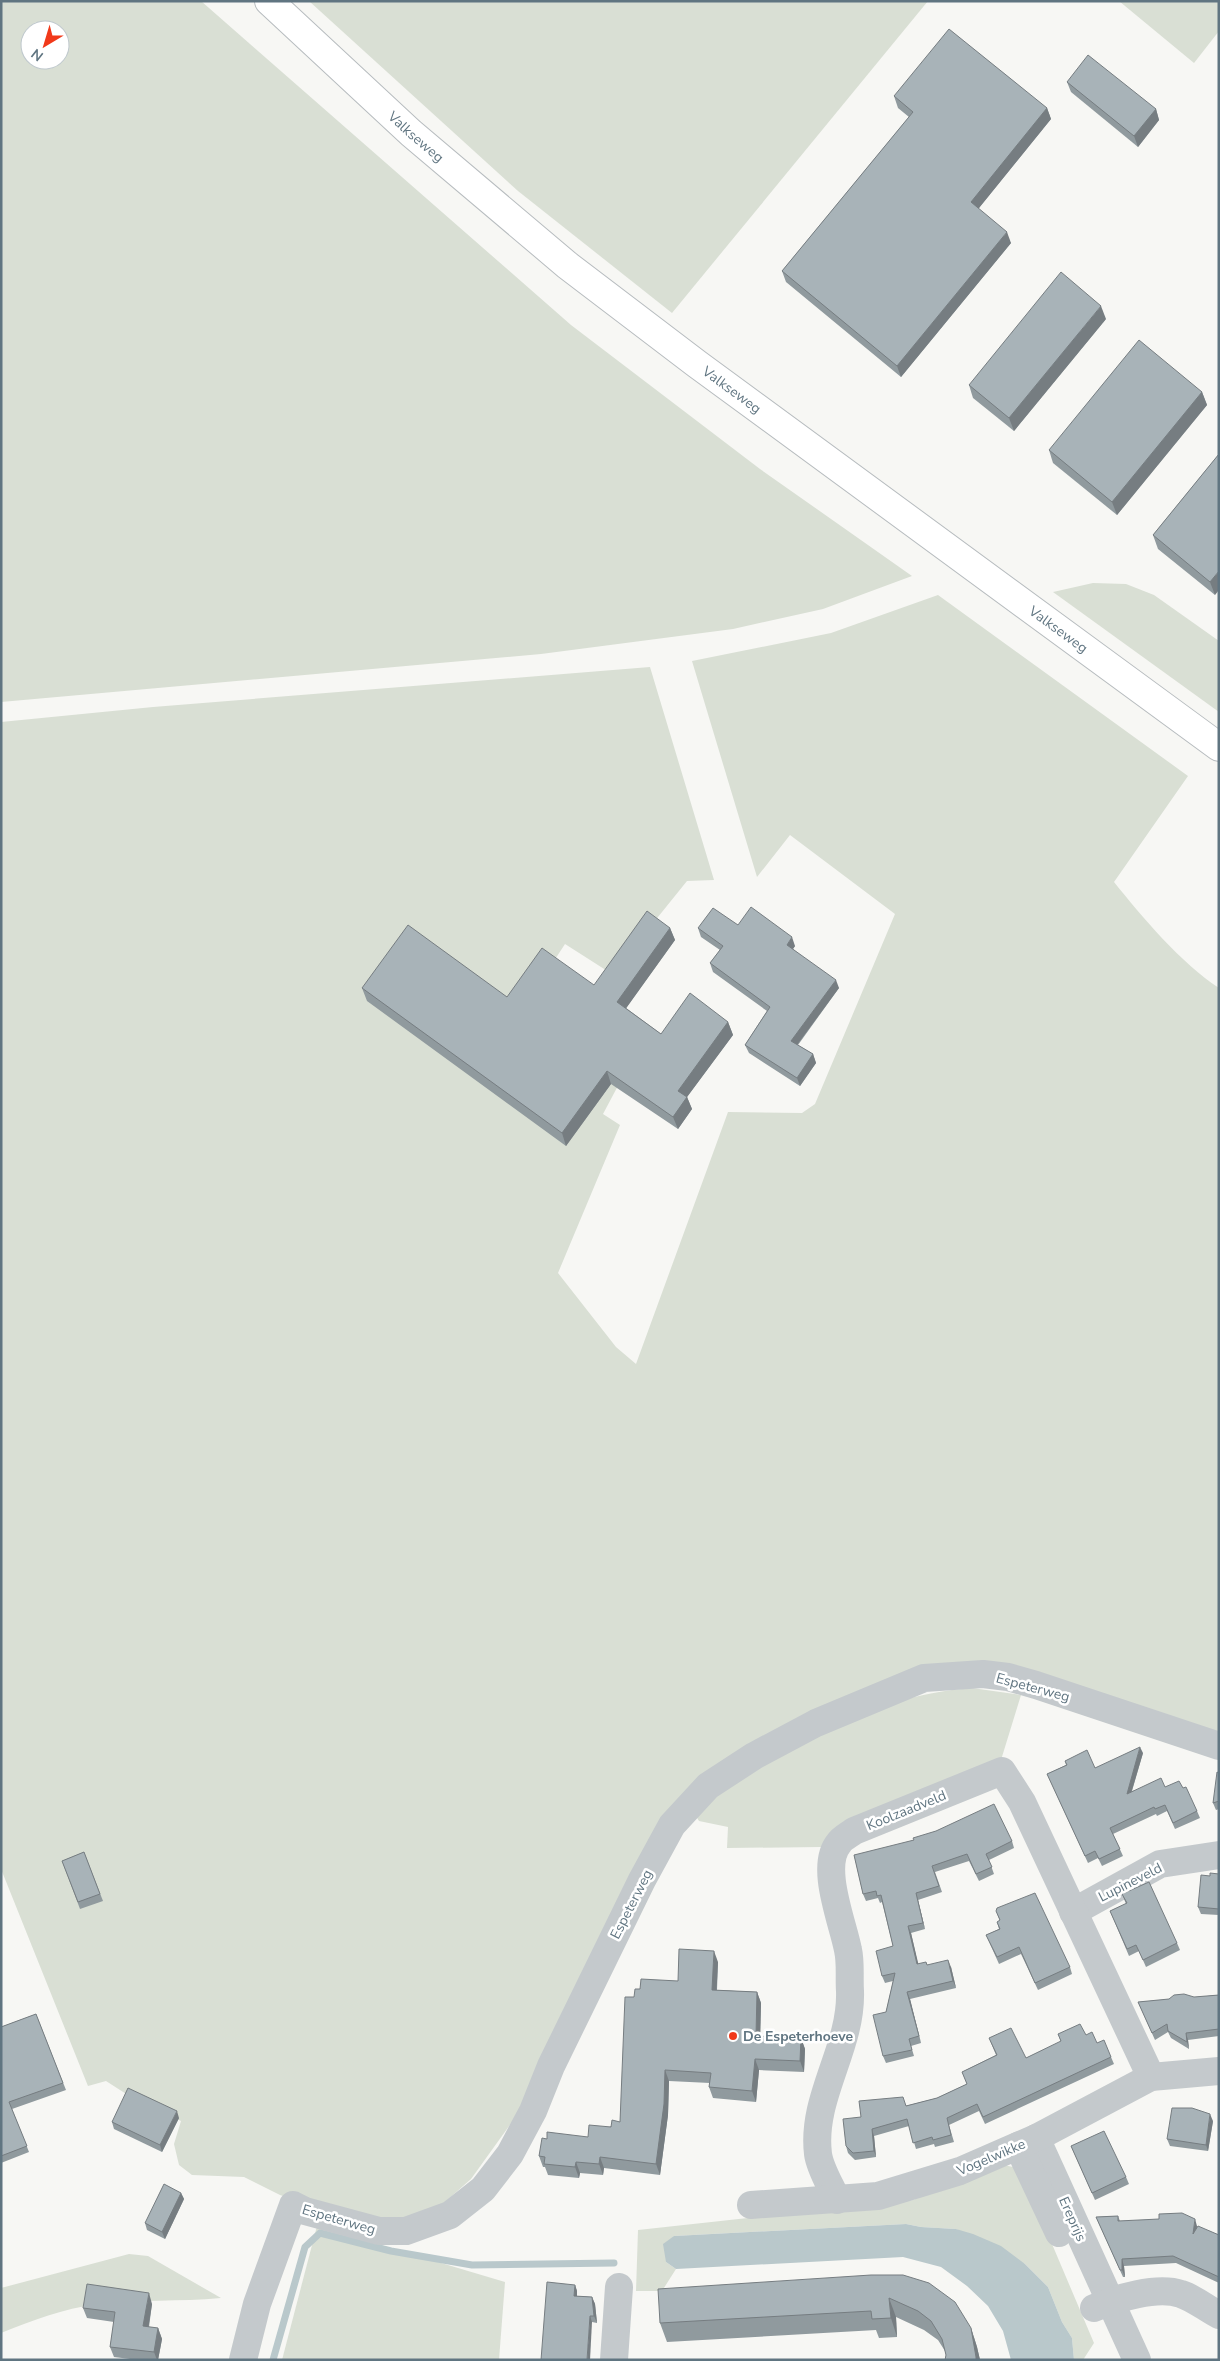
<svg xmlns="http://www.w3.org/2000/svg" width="1220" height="2361" font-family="'Nunito Sans',sans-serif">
  <rect width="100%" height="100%" fill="#f7f7f4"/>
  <!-- green -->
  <g fill="#d9dfd4" fill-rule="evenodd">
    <path d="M 1,1 L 201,1 L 571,325 L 760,469 L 912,576 L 823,609 L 733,629 L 541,654 L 1,702 ZM 30,30 L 60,30 L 60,60 L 30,60 Z"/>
    <polygon points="309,1 928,1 672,313 518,191"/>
    <polygon points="1119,1 1219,1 1219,31 1194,63"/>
    <polygon points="1093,583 1126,584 1154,595 1219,641 1219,712 1053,592"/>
    <path d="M 938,595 L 1188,776 L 1114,882 C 1142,917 1182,964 1219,988 L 1219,1740 L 957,1669 L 699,1786 L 522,2108 L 471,2179 L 428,2217 L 366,2218 L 340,2215 L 280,2195 L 244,2177 L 192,2175 L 179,2165 L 174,2144 L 181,2121 L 134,2099 L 106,2081 L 88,2086 L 1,1869 L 1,722 L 153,707 L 650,667 L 714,880 L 687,881 L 612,974 L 565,944 L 520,1013 L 620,1082 L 603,1114 L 620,1125 L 558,1273 L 616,1347 L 636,1364 L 728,1112 L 802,1113 L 815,1104 L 895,914 L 790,835 L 757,877 L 692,661 L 831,633 Z"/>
    <path d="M 972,1688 L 1021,1695 L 1001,1760 L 821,1847 L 727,1848 L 728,1827 L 699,1821 L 696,1816 C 734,1772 792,1748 844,1725 C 860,1718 877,1708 893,1703 C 919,1695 945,1690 972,1688 Z"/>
    <polygon points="999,2164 1013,2167 1024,2178 1094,2343 1083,2360 1074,2360 1072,2338 1062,2322 1048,2287 1025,2264 956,2229 921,2227 906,2224 674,2236 666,2262 676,2269 662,2291 636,2291 638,2230 913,2200"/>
    <polygon points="317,2226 505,2282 499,2360 282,2360"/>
    <path d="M 129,2254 L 148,2256 L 221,2298 C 180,2302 138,2299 97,2304 C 63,2309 33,2320 1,2333 L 1,2288 Z"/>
  </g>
  <!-- water -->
  <polygon fill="#b9c8cb" points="906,2224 921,2227 956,2229 973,2234 1001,2246 1025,2264 1048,2287 1062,2322 1072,2338 1074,2360 1011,2360 1003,2331 988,2306 967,2286 941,2267 903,2257 676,2269 666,2262 663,2244 674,2236"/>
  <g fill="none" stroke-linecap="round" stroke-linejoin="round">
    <!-- stream -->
    <polyline stroke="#b9c8cb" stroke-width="7" points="273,2360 305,2247 320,2233 391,2251 472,2265 614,2263"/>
    <!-- major casing -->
    <g stroke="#b7bcbf" stroke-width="30">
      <g id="major">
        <path id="s1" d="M 269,1 L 411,133 L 567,265 L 697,364 L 1219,747"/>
      </g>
    </g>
    <!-- minor -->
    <g stroke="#c4c9cc" stroke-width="28">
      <polyline points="1073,1912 1160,1864 1219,1855"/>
      <polyline points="1036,2138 1137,2360"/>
      <polyline points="1018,2146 1059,2233"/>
      <path d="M 837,2200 C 831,2186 820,2169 818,2154 C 811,2097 852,2048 850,1991 C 849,1978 851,1963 848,1950 C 843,1923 819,1866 839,1843 C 842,1838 849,1835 854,1831 L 1002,1771 L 1022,1802 L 1151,2077"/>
      <polyline points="751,2205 878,2196 960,2171 1036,2138 1151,2077 1219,2071"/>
      <path d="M 1094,2308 C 1117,2298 1157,2286 1181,2294 C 1194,2298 1207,2309 1219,2315"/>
      <polyline points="243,2360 257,2304 293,2205 305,2211 379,2231 406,2231 450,2215 483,2189 510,2154 533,2111 551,2066 642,1880 672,1825 708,1786 754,1756 816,1723 924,1678 983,1674 1008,1677 1036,1685 1219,1746"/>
      <polyline points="614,2360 619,2287"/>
    </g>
    <!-- major -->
    <use href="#major" stroke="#fff" stroke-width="28"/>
  </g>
  <!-- wall -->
  <g fill="#909a9e">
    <polygon points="1067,82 1156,109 1159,120 1138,147 1071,92"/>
    <polygon points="894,96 1047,108 1051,119 978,209 1011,243 901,377 786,282 782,271 909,117 898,108"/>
    <polygon points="1106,319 1014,431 973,398 969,385"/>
    <polygon points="1202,392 1207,405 1117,515 1053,463 1049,450"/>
    <polygon points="1219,454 1215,595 1158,549 1153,535"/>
    <polygon points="738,925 795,946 793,949 839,988 798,1045 813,1054 816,1063 800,1086 749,1053 745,1045 767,1011 713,972 710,963 720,950 701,937 698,928"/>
    <polygon points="670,928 675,940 626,1008 661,1034 728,1022 733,1035 687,1097 692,1109 678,1129 611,1084 566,1146 367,1001 362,988 507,997 594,985"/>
    <polygon points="1143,1753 1132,1791 1165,1787 1183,1788 1197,1811 1200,1818 1175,1829 1167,1811 1157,1816 1156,1814 1113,1834 1123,1856 1102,1866 1098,1858 1088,1863 1047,1774 1066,1765 1065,1761 1095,1768"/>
    <polygon points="1219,1773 1219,1809 1216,1810 1213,1803"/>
    <polygon points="1012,1841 1014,1848 989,1860 994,1874 979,1881 969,1861 935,1872 942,1892 918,1900 925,1929 911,1933 918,1964 951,1967 956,1988 910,1999 921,2043 911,2046 914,2056 886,2063 883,2056 886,2012 893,1981 885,1983 882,1976 893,1946 882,1902 880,1903 878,1898 866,1901 863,1894 854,1855"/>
    <polygon points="84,1852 103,1901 80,1909 62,1861"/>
    <polygon points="1219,1874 1219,1915 1201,1914 1198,1907 1210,1876"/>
    <polygon points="1122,1894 1177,1943 1180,1950 1146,1967 1139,1951 1129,1956 1110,1911 1126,1904"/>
    <polygon points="996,1911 1070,1967 1072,1974 1038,1990 1021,1954 999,1964 986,1935 999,1929 997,1922 1000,1921"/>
    <polygon points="718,1962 717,1990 757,1992 761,2003 760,2036 801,2038 805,2049 804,2072 759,2070 756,2102 713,2098 709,2087 710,2083 669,2081 668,2115 660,2175 604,2168 603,2175 580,2173 579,2178 548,2175 545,2167 543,2167 539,2156 547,2139 588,2137 620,2122 634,1997 640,1989 678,1981"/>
    <polygon points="1219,1995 1219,2036 1188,2040 1189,2049 1171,2038 1168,2032 1155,2040 1138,2002"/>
    <polygon points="36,2014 66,2090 12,2109 29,2152 1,2163 1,2027"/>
    <polygon points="1058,2034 1086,2035 1097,2043 1111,2057 1114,2064 985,2124 979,2111 949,2125 954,2142 935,2147 934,2144 916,2149 909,2126 874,2136 876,2157 855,2160 848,2153 846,2146 861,2117 937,2098 967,2084 962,2072 996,2055 989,2038 1026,2058 1061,2042"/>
    <polygon points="179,2118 162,2152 114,2129 112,2122"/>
    <polygon points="1213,2121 1208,2151 1170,2146 1167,2139"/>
    <polygon points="1071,2146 1126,2177 1129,2184 1095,2200"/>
    <polygon points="181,2193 184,2199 165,2239 147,2230 145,2223"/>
    <polygon points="1118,2216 1120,2221 1197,2226 1197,2228 1219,2235 1219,2283 1176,2263 1124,2266 1125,2277 1123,2277 1096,2217"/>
    <polygon points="871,2275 971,2328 977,2347 980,2360 945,2360 946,2355 945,2351 938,2340 924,2330 896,2317 897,2337 879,2338 876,2330 667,2342 660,2323"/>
    <polygon points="575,2285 577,2291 577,2296 592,2297 595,2304 597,2323 592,2322 541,2360"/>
    <polygon points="152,2304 149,2327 158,2328 162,2339 158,2360 138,2360 114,2357 110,2347 114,2322 87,2318 83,2308"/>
  </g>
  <!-- shaded-wall -->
  <g fill="#767d81">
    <polygon points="1047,108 1051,119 975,213 971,202"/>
    <polygon points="1156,109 1159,120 1138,147 1134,136"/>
    <polygon points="1007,232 1011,243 901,377 897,366"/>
    <polygon points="1101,306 1106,319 1014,431 1009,418"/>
    <polygon points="1202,392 1207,405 1117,515 1112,502"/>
    <polygon points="1219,571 1219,590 1215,595 1210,582"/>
    <polygon points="670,928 675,940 622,1014 617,1002"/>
    <polygon points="792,937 795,946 790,953 787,945"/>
    <polygon points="836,980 839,988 794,1049 791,1041"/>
    <polygon points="728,1022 733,1035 687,1097 692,1109 678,1129 673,1117 678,1091"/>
    <polygon points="813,1054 816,1063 800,1086 797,1078"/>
    <polygon points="607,1071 611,1084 566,1146 562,1133"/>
    <polygon points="1140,1747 1143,1753 1129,1800 1127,1794"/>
    <polygon points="916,1893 918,1900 925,1929 923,1923"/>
    <polygon points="908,1926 911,1933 920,1971 917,1964"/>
    <polygon points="714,1951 718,1962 716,2001 712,1990"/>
    <polygon points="948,1960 951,1967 956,1988 953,1981"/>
    <polygon points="757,1992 761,2003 760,2047 756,2036"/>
    <polygon points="907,1992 910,1999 921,2043 919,2036"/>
    <polygon points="1186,2033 1188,2040 1189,2049 1187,2042"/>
    <polygon points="801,2038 805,2049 804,2072 800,2061"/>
    <polygon points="755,2059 759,2070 756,2102 752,2091"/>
    <polygon points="665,2070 669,2081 668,2115 660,2175 656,2164"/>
    <polygon points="177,2111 179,2118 162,2152 160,2145"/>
    <polygon points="1210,2114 1213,2121 1208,2151 1206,2145"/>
    <polygon points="872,2129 874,2136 876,2157 874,2151"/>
    <polygon points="600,2157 604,2168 603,2175 599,2164"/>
    <polygon points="576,2162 580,2173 579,2178 575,2167"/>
    <polygon points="181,2193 184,2199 165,2239 162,2232"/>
    <polygon points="1195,2219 1197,2226 1195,2241 1193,2234"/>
    <polygon points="1122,2259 1124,2266 1125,2277 1122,2270"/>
    <polygon points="575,2285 577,2291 577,2302 574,2296"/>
    <polygon points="149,2293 152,2304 147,2336 143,2326"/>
    <polygon points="592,2297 595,2304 597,2323 594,2316"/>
    <polygon points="889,2298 896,2317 897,2337 891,2318"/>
    <polygon points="590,2316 592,2322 590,2360 587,2360"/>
    <polygon points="158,2328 162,2339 158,2360 157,2360 154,2352"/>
    <polygon points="971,2328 977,2347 980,2360 976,2360"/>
  </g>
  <!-- building -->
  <g fill="#a8b3b8" stroke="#767d81">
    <polygon points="949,29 1047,108 971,202 1007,232 897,366 782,271 913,112 894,96"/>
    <polygon points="1088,55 1156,109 1134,136 1067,82"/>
    <polygon points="1061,272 1101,306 1009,418 969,385"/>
    <polygon points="1139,340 1202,392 1112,502 1049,450"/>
    <polygon points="1219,454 1219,571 1210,582 1153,535"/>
    <polygon points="751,907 792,937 787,945 836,980 791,1041 813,1054 797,1078 745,1045 770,1007 710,963 723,946 698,928 713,908 738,925"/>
    <polygon points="647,911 670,928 617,1002 661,1034 690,993 728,1022 678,1091 687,1097 673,1117 607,1071 562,1133 362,988 408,925 507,997 542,948 594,985"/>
    <polygon points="1140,1747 1127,1794 1161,1778 1165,1787 1179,1781 1183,1788 1186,1787 1197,1811 1173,1823 1165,1805 1155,1809 1154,1807 1110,1828 1120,1849 1099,1859 1095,1851 1085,1856 1047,1774 1067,1765 1065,1761 1087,1750 1095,1768"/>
    <polygon points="1217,1772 1219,1773 1219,1801 1213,1803"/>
    <polygon points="994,1804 1012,1841 986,1854 992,1867 976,1874 967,1854 932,1866 939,1886 916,1893 923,1923 908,1926 917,1964 926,1962 927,1965 948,1960 953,1981 907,1992 919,2036 909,2039 912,2050 883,2056 873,2015 886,2012 895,1973 882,1976 876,1951 893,1946 881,1895 877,1896 876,1891 863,1894 854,1855 914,1840 913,1838 936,1831"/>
    <polygon points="84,1852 100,1894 78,1902 62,1861"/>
    <polygon points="1210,1873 1219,1874 1219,1909 1198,1907 1201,1875 1210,1876"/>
    <polygon points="1149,1882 1177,1943 1143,1960 1136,1945 1127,1949 1110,1911 1127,1903 1122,1894"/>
    <polygon points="1035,1893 1070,1967 1035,1983 1019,1947 997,1957 986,1935 1000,1929 997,1922 1000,1920 996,1911 997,1908"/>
    <polygon points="679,1949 714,1951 712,1990 757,1992 756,2036 801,2038 800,2061 755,2059 752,2091 709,2087 711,2073 665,2070 664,2104 656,2164 600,2157 599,2164 576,2162 575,2167 544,2164 545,2157 539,2156 542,2138 547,2139 547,2132 588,2137 589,2125 611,2127 612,2120 620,2122 625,1997 634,1997 635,1989 640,1989 641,1979 678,1981"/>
    <polygon points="1184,1994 1194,1997 1219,1995 1219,2029 1186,2033 1187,2042 1168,2031 1167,2024 1152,2033 1138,2002 1169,1999 1174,1995"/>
    <polygon points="36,2014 63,2083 9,2102 27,2146 1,2156 1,2027"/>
    <polygon points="1080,2024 1086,2035 1092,2032 1097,2043 1104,2040 1111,2057 983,2117 977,2104 947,2118 951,2135 933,2140 932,2137 913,2143 907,2119 872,2129 874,2151 853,2153 846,2146 843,2119 861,2117 859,2101 903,2097 906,2106 937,2098 967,2084 962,2072 997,2055 989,2038 1011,2028 1026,2058 1061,2041 1058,2034"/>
    <polygon points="128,2088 177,2111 160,2145 112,2122"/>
    <polygon points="1172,2108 1192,2108 1210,2114 1206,2145 1167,2139"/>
    <polygon points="1104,2131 1126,2177 1092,2193 1071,2146"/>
    <polygon points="164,2184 181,2193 162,2232 145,2223"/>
    <polygon points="1182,2213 1195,2219 1193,2234 1198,2226 1219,2235 1219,2277 1173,2256 1122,2259 1122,2270 1120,2270 1096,2217 1118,2216 1118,2221 1139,2220 1159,2219 1159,2214"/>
    <polygon points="871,2275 903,2275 929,2283 955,2302 971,2328 976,2357 976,2360 945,2360 946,2355 942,2339 931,2321 918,2311 889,2298 891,2318 872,2319 871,2311 660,2323 658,2289"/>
    <polygon points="547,2282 575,2285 574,2296 592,2297 594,2316 590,2316 587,2360 541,2360"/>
    <polygon points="87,2284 149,2293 143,2326 158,2328 154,2352 110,2347 115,2312 83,2308"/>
  </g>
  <!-- markers -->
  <circle fill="#f1391a" stroke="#fff" stroke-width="2" cx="733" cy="2036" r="5"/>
  <g text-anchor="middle" stroke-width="5" stroke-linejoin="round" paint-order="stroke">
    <!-- street labels -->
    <g font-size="14" fill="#607581" stroke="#fff">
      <text dy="5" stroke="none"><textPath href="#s1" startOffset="200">Valkseweg</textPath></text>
      <text dy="5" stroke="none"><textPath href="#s1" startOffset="605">Valkseweg</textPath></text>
      <text dy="5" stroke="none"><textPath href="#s1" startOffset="1010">Valkseweg</textPath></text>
      <text transform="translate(1033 1687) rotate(15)" y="5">Espeterweg</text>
      <text transform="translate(906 1810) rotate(-22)" y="5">Koolzaadveld</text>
      <text transform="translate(1130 1882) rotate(-27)" y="5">Lupineveld</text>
      <text transform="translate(631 1904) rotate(-63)" y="5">Espeterweg</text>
      <text transform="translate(991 2157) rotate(-23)" y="5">Vogelwikke</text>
      <text transform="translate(339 2219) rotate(16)" y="5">Espeterweg</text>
      <text transform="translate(1073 2219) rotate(66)" y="5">Ereprijs</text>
    </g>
    <!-- poi labels -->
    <g font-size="14" font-weight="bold" fill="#607581" stroke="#fff" text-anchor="start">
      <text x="743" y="2041">De Espeterhoeve</text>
    </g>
  </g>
  <!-- border -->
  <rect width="1220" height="2361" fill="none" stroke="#607581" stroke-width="5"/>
  <!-- north arrow -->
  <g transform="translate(45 45) rotate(218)"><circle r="24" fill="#ffffff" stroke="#bfc8cd"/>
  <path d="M0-4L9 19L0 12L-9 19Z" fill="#f1391a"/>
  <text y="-8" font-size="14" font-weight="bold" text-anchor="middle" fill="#607581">N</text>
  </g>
</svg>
